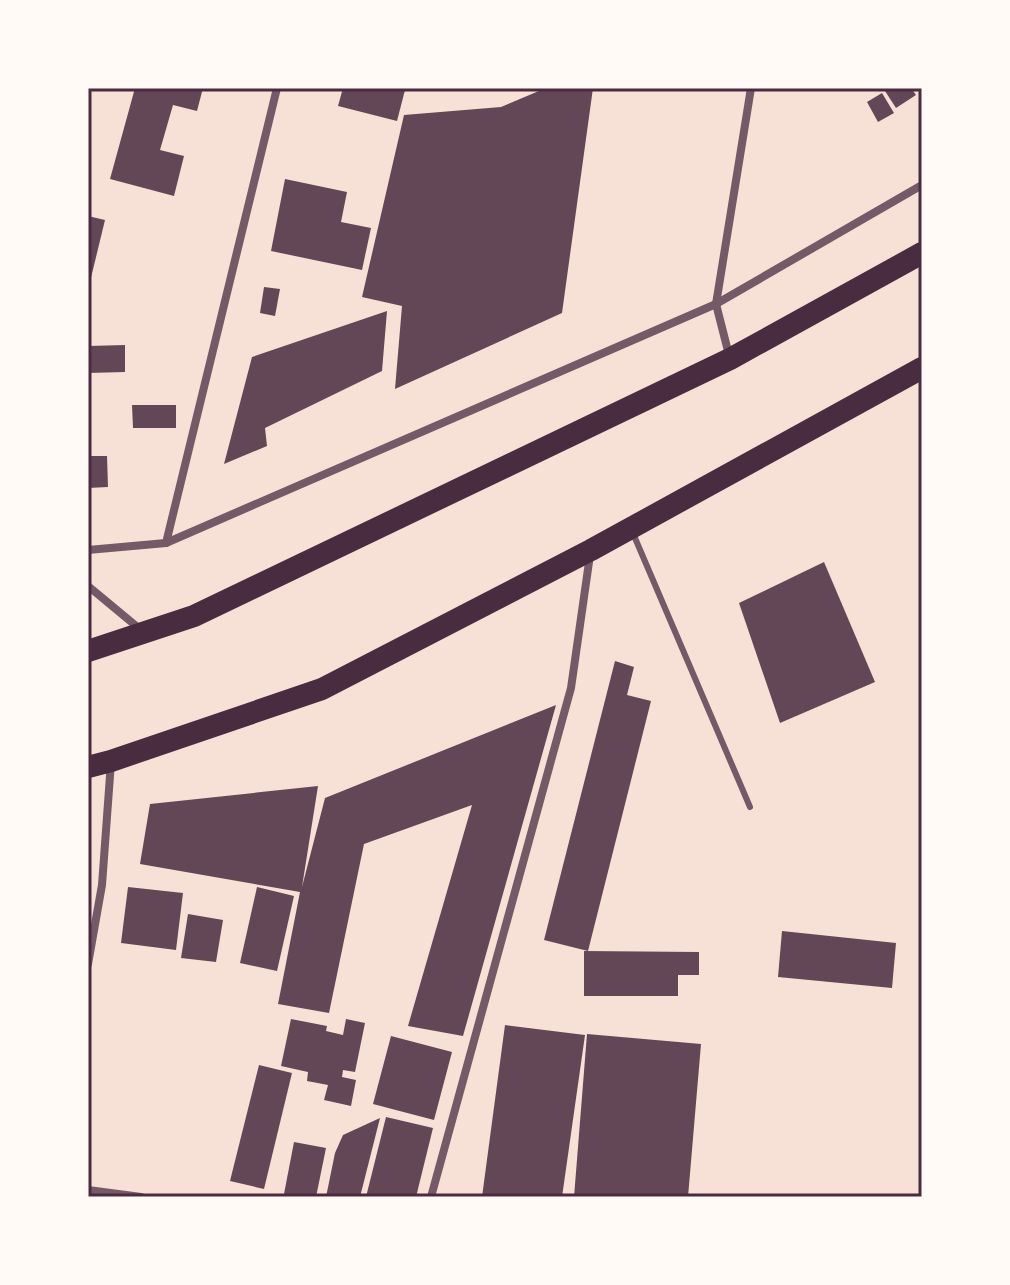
<svg xmlns="http://www.w3.org/2000/svg" width="1010" height="1285" font-family="Commissioner,sans-serif">
  <rect width="100%" height="100%" fill="#f7e1d7"/>
  <!-- building -->
  <g fill="#644757">
    <polygon points="135,88 203,88 197,111 173,105 160,150 184,156 174,196 110,179"/>
    <polygon points="343,88 397,88 405,90 397,121 338,106"/>
    <polygon points="546,88 593,88 562,313 395,389 402,306 362,297 404,115 501,107"/>
    <polygon points="890,88 911,88 916,95 896,108 885,91"/>
    <polygon points="882,93 894,113 878,122 867,102"/>
    <polygon points="285,179 347,192 341,222 371,228 362,270 271,251"/>
    <polygon points="88,216 105,220 89,286 88,286"/>
    <polygon points="264,287 280,289 275,316 260,313"/>
    <polygon points="387,311 382,371 265,428 267,446 224,464 252,357"/>
    <polygon points="125,345 125,372 88,373 88,346"/>
    <polygon points="132,405 176,405 176,428 133,428"/>
    <polygon points="88,456 107,456 108,487 88,488"/>
    <polygon points="824,562 875,682 780,723 739,603"/>
    <polygon points="615,661 634,667 627,695 651,701 588,951 544,940"/>
    <polygon points="556,705 463,1036 408,1026 472,805 364,844 329,1013 278,1004 300,892 140,864 150,804 318,786 302,887 325,798"/>
    <polygon points="128,887 183,893 176,950 121,943"/>
    <polygon points="257,887 294,896 277,971 240,963"/>
    <polygon points="188,914 223,920 216,962 181,958"/>
    <polygon points="782,931 896,943 892,988 778,977"/>
    <polygon points="584,951 699,952 699,975 678,975 678,996 584,996"/>
    <polygon points="291,1019 327,1026 326,1031 343,1035 346,1019 365,1023 355,1072 343,1070 342,1077 356,1080 351,1106 324,1100 328,1085 307,1081 308,1072 281,1066"/>
    <polygon points="505,1025 585,1035 562,1197 482,1197"/>
    <polygon points="587,1034 701,1044 688,1197 574,1197"/>
    <polygon points="391,1036 452,1052 434,1120 373,1104"/>
    <polygon points="259,1065 292,1073 264,1189 230,1181"/>
    <polygon points="386,1117 433,1128 416,1197 366,1197"/>
    <polygon points="380,1118 360,1197 326,1197 335,1153 343,1135"/>
    <polygon points="294,1142 326,1148 316,1197 300,1197 284,1194"/>
  </g>
  <g fill="none" stroke-linecap="round" stroke-linejoin="round">
    <!-- service -->
    <polyline stroke="#755966" stroke-width="6" points="632,531 750,807"/>
    <!-- minor -->
    <g stroke="#755966" stroke-width="8">
      <polyline points="730,359 716,304 751,88"/>
      <polyline points="166,543 277,88"/>
      <polyline points="88,550 166,543 716,304 922,185"/>
      <polyline points="88,586 141,630"/>
      <polyline points="88,964 102,885 111,762"/>
      <polyline points="88,1190 141,1197"/>
      <polyline points="431,1197 571,688 590,555"/>
    </g>
    <!-- trunk -->
    <g stroke="#4a2c40" stroke-width="22">
      <polyline points="88,651 194,616 730,359 922,253"/>
      <polyline points="88,767 111,761 322,689 591,550 922,368"/>
    </g>
  </g>
  <!-- border -->
  <rect width="1010" height="1285" fill="none" stroke="#fffaf5" stroke-width="180"/>
  <rect x="90" y="90" width="830" height="1105" fill="none" stroke="#4a2c40" stroke-width="3"/>
</svg>
